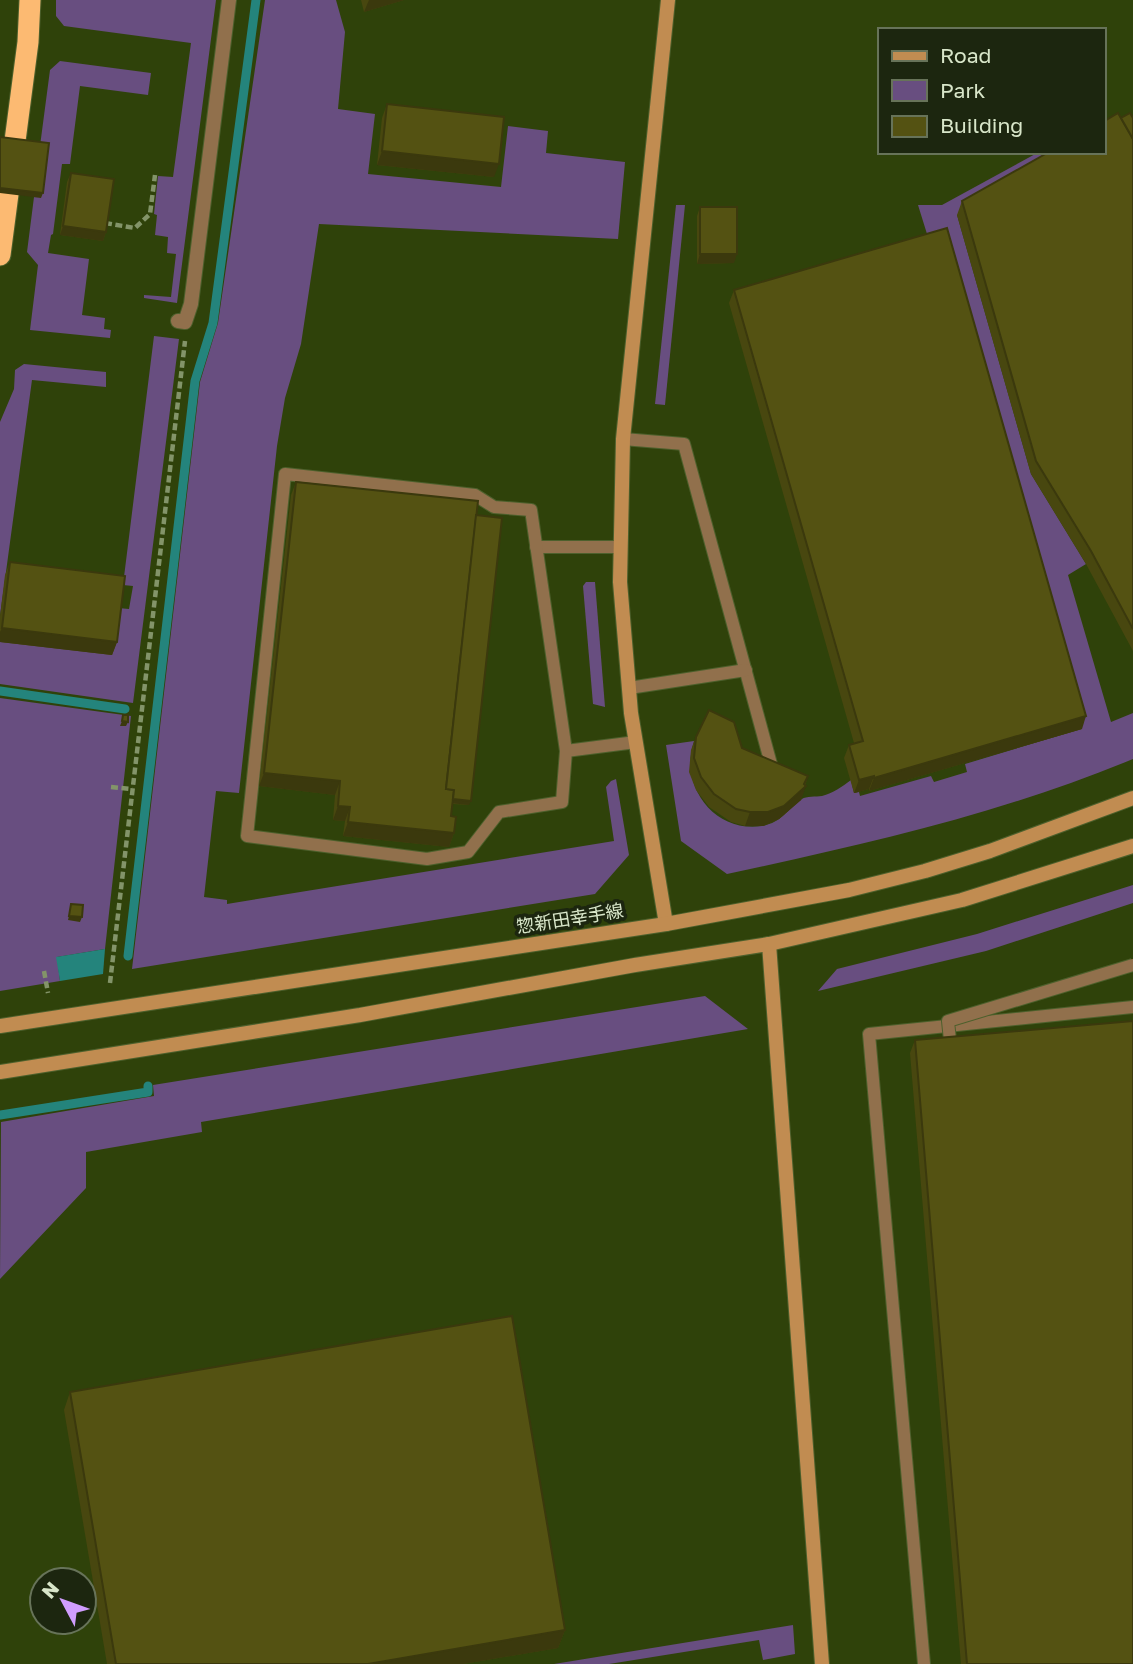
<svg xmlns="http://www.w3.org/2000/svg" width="1133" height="1664" font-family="'Golos Text','Noto Sans JP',sans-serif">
  <rect width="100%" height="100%" fill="#2f420a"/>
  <!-- green -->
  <g fill="#684e80">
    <polygon points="56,0 216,0 177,303 144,298 144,295 171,297 176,254 167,253 168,237 155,235 157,215 154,214 158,176 173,177 191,43 64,26 56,16"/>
    <polygon points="265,0 336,0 345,32 338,109 375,114 368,174 501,187 508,126 548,131 546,153 625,162 618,239 319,224 301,344 285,398 277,446 239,793 216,791 204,897 227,900 227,904 614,841 606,787 611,781 616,779 629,855 595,894 132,969 200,382 218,323"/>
    <polygon points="60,61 151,73 148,95 80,86 70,164 62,164 53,234 51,235 48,253 89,259 82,315 105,318 104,329 111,330 110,338 30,330 38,265 27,252 34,197 41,197 40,146 50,70"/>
    <path d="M 1039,152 L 1068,152 L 957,215 L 1031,474 L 1086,564 L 1068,575 L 1111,722 L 1133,713 L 1133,759 C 1000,814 867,844 727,874 L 681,841 L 666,745 L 694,741 C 679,786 714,833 762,826 C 783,822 787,809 802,799 C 806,796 816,797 822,796 C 833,793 842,787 851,780 L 854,793 L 859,792 L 860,796 L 931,776 L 934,782 L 967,772 L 965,764 L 1081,729 L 918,205 L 942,205 Z"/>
    <polygon points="676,205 685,205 665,405 655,404"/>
    <polygon points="154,336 179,339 133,703 0,684 0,642 118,608 129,609 133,586 123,585"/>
    <polygon points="24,364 106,372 106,387 32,380 0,616 0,422 14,389 15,370"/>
    <polygon points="586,582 595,582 605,707 593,704 583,586"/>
    <polygon points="0,698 131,716 105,949 57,957 60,981 0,991"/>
    <polygon points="1133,885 1133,903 986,951 818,991 837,969 977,934"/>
    <polygon points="705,996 748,1029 201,1122 202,1132 86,1152 86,1188 0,1279 1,1122 154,1096 153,1085"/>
    <polygon points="793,1625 795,1654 763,1660 759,1640 609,1664 554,1664"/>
  </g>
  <!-- water -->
  <polygon fill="#24847c" points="105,949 103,974 60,981 56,957"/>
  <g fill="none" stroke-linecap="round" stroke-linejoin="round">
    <!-- stream -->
    <g stroke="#24847c" stroke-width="9">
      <polyline points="0,691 125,709"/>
      <polyline points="128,956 195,381 213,323 256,0"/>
      <polyline points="0,1115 148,1092 148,1086"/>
    </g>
    <!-- lane casing -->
    <g stroke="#4d602c" stroke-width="14">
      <g id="lane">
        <polyline points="623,439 684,444 771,764"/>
        <polyline points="536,547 621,547"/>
        <polyline points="629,688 746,670"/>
        <polyline points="566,751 531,510 494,507 475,495 285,474 247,836 427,859 468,852 499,812 562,802 566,751 636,742"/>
        <polyline points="924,1664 869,1034 1133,1007"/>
      </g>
    </g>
    <!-- street casing -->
    <g stroke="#4d602c" stroke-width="16">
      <polyline id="street" points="178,321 185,322 191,304 229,0"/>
    </g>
    <!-- secondary casing -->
    <g stroke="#4d602c" stroke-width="16">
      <g id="secondary">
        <polyline points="666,924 631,713 620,582 623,439 668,0"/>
        <polyline points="769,944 822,1664"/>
        <polyline points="0,1026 666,924 849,890 925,871 990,851 1133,798"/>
        <polyline points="0,1072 360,1015 635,965 769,944 962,900 1133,846"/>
      </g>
    </g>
    <!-- highway casing -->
    <g stroke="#4d602c" stroke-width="23">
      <polyline id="highway" points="0,255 28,42 30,0"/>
    </g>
    <!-- path -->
    <g stroke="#839469" stroke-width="4.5" stroke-dasharray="7 3.5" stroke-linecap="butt">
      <polyline points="105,223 135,228 150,214 155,175"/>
      <polyline points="111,787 132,789"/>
      <polyline points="44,971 48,993"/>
      <polyline points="110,983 185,341"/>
    </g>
    <!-- lane -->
    <use href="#lane" stroke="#91704c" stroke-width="12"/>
    <!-- street -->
    <use href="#street" stroke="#91704c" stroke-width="14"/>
    <!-- secondary -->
    <use href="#secondary" stroke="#c18c51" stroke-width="14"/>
    <!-- highway -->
    <use href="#highway" stroke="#fcba72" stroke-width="21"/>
    <!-- lane-bridge casing -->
    <g stroke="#4d602c" stroke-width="14" stroke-linecap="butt">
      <polyline id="lane-bridge" points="951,1050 948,1021 1133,965"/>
    </g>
    <!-- lane-bridge -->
    <use href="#lane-bridge" stroke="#91704c" stroke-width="12"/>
  </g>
  <!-- wall -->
  <g fill="#48470f">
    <polygon points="361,0 404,0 364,12"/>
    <polygon points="387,104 494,177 377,165 382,118"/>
    <polygon points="1121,118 1133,118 1133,651 1086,564 1031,474 957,215 962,201"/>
    <polygon points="71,173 106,232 103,241 60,235 67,182"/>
    <polygon points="700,207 734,263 697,264 697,216"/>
    <polygon points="734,290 1082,729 869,791 869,789 854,793 844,758 849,745 854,743 729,303"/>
    <polygon points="296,482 476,515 469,805 453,804 451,816 454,833 449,847 343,836 345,821 333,820 335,795 259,786 291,495"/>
    <polygon points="10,562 117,642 112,655 0,642 0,616 5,575"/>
    <polygon points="696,737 742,748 808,776 801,800 779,819 763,826 745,826 731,822 709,807 696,790 689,772 691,750"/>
    <polygon points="915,1040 1133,1664 961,1664 910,1053"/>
    <polygon points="70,1392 565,1630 558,1648 463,1664 107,1664 64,1410"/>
  </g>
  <!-- shaded-wall -->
  <g fill="#3b390d">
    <polygon points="369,0 404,0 364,12"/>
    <polygon points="382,151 499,164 494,177 377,165"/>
    <polygon points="0,188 43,193 41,198 0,193"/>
    <polygon points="63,226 106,232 103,241 60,235"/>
    <polygon points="700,254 737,254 734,263 697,264"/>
    <polygon points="2,628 117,642 112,655 0,642 0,632"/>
    <polygon points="1086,716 1082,729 869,791 874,778"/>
    <polygon points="122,721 128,722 126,726 120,726"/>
    <polygon points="264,773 340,781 335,795 259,786"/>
    <polygon points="808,776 803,788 806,786 801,800 779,819 763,826 745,826 750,812"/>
    <polygon points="874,776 869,789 854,793 859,780"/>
    <polygon points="443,798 471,801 469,805 441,802"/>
    <polygon points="338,806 350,807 345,821 333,820"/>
    <polygon points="348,822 454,833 449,847 343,836"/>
    <polygon points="69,916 82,917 80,922 68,920"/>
    <polygon points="565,1630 558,1648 463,1664 368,1664"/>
  </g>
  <!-- building -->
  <g fill="#545212" stroke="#3b390d" stroke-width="2">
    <polygon points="387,104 504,117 499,164 382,151"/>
    <polygon points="1118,113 1133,139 1133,629 1091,551 1036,461 962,201 1049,152 1103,152 1103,122"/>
    <polygon points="1130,113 1133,118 1133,139 1121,118"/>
    <polygon points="0,137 49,143 43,193 0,188"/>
    <polygon points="71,173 114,179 106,232 63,226"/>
    <rect x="700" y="207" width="37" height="47"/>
    <polygon points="947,228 1086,716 874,778 874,776 859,780 849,745 863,741 734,290"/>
    <polygon points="296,482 478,501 446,789 454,790 451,816 456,817 454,833 348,822 350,807 338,806 340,781 264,773"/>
    <polygon points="476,515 502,518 471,801 453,799 454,790 446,789"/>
    <polygon points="10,562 125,576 117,642 2,628"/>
    <polygon points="709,710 734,722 742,748 808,776 804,784 806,786 784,806 768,812 750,812 736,809 714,794 701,777 694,758 696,737"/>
    <polygon points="123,715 128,715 128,722 122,721"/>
    <polygon points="71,904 83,905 82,917 69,916"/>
    <polygon points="1133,1021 1133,1664 967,1664 915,1040"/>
    <polygon points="512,1316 565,1630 368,1664 116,1664 70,1392"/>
  </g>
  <g text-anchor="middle" stroke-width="7" stroke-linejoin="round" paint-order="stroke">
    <!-- street labels -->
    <g font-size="18" fill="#d8e6c9" stroke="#1c260f">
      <text transform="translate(570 919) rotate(-9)" y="6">惣新田幸手線</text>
    </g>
  </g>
  <!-- legend -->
  <rect x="878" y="28" width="228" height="126" fill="#1c260f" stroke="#677359" stroke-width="2"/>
  <rect x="892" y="51" width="35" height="10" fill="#c18c51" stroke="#677359" stroke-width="2"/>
  <text x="940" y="63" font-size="21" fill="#d8e6c9">Road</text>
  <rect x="892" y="80" width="35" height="21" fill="#684e80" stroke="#677359" stroke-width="2"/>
  <text x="940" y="98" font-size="21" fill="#d8e6c9">Park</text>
  <rect x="892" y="116" width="35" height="21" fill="#545212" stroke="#677359" stroke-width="2"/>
  <text x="940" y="133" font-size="21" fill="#d8e6c9">Building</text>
  <!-- north arrow -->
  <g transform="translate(63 1601) rotate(311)"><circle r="33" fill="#1c260f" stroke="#677359" stroke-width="2"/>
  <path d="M0-5L12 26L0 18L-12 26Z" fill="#d09dfe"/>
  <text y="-10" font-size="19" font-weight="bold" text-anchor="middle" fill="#d8e6c9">N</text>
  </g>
</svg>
